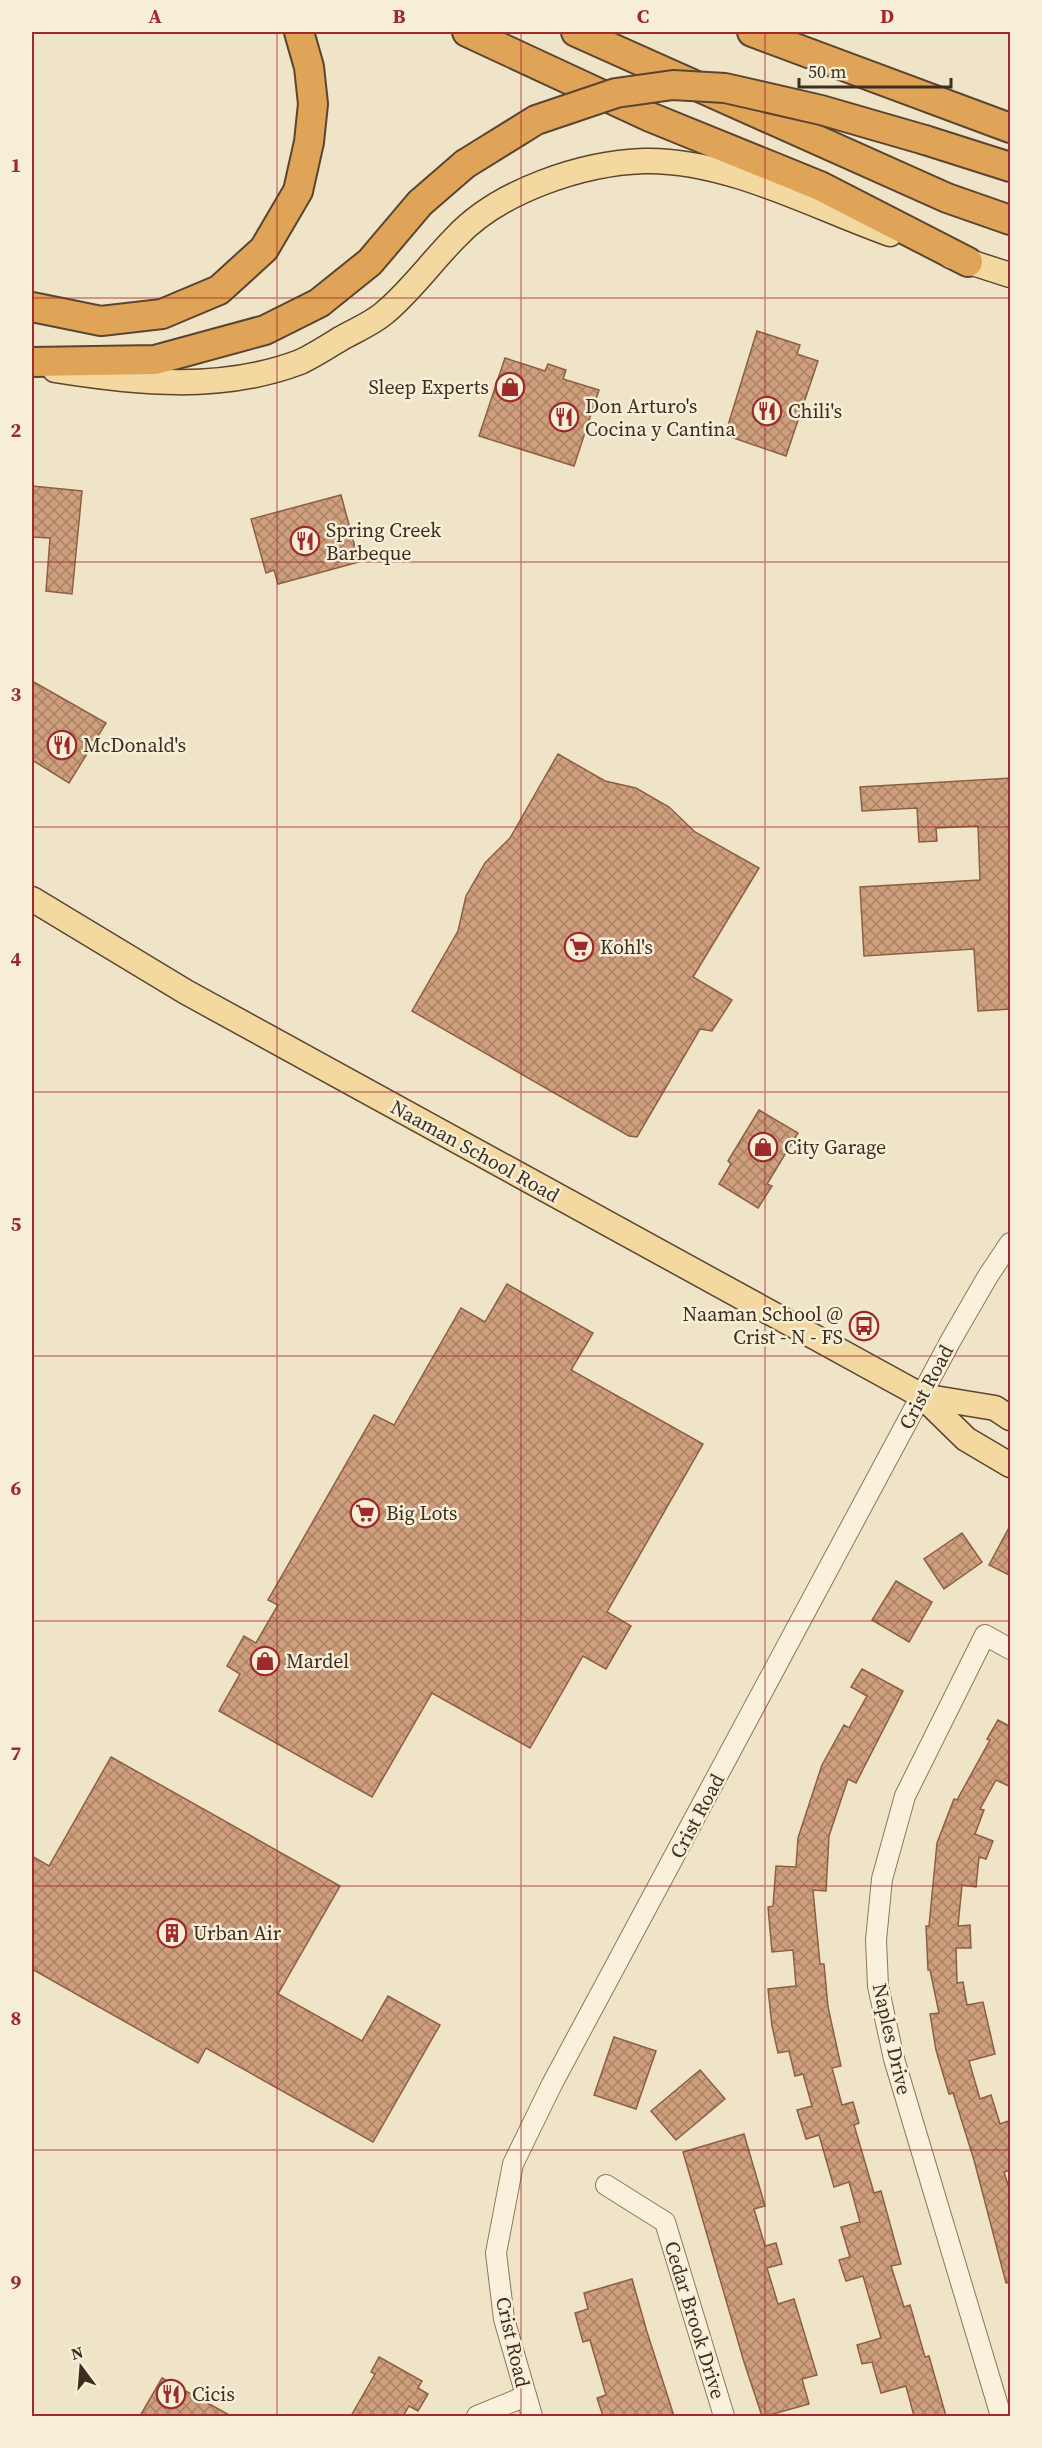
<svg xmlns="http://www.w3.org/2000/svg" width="1042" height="2448" font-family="'Source Serif 4',serif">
  <defs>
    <pattern id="building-cross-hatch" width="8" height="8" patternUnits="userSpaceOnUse" patternTransform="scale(1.5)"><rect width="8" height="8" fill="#cf9f7d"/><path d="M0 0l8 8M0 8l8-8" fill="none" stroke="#a98266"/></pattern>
  </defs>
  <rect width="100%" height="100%" fill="#f0e4c8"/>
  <!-- building -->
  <g fill="url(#building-cross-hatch)" stroke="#8d5f41" stroke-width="1.5">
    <polygon points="757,331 800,345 797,354 818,361 786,456 725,435"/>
    <polygon points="505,358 545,371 548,364 566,370 563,379 599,390 574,466 479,436"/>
    <polygon points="32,486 82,491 72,594 46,591 50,538 32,537"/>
    <polygon points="341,495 359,562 278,584 274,570 266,573 251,519"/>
    <polygon points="32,681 106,723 69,783 32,760"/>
    <polygon points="558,754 605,781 636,788 669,807 695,832 759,868 693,977 732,1000 712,1031 700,1029 637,1137 629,1136 412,1011 458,931 466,896 485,863 510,838"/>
    <polygon points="1011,778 1011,1009 978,1011 974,949 864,956 860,887 980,880 978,826 936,828 937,841 919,842 917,808 862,811 860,787"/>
    <polygon points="759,1110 798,1133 767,1184 772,1186 758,1208 719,1184 731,1164 728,1161"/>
    <polygon points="507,1284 593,1333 571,1370 703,1444 607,1612 631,1626 606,1669 583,1656 530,1748 432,1693 372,1797 219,1711 240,1674 227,1666 244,1636 256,1643 278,1605 268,1600 374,1415 394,1425 461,1308 485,1322"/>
    <polygon points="1011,1524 1011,1576 989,1565"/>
    <polygon points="962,1533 982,1562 944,1589 924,1559"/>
    <polygon points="896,1581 932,1602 909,1642 872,1620"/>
    <polygon points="862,1669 903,1691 856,1783 848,1779 829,1836 826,1891 813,1890 820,1964 824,1964 828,2007 841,2066 832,2068 842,2105 853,2102 859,2123 854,2125 874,2193 881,2191 901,2264 891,2266 904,2307 910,2305 925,2357 929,2356 946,2416 914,2416 906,2386 881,2393 872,2362 862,2364 857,2345 881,2338 863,2276 846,2281 839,2260 850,2257 841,2227 860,2222 849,2182 834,2187 819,2135 806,2139 797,2110 812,2106 803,2074 795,2076 789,2051 778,2053 772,2026 768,1989 796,1986 793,1950 772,1952 768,1907 773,1906 776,1866 796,1867 798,1838 822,1765 844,1725 849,1728 867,1696 851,1687"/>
    <polygon points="998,1720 1011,1727 1011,1787 996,1780 980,1809 984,1810 975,1834 993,1841 986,1859 979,1857 976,1887 962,1885 958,1926 970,1925 971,1948 956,1948 957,1983 963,1982 967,2005 983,2002 995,2054 969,2061 980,2099 991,2095 1000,2124 1011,2120 1011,2170 1004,2172 1011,2194 1011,2282 1006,2283 974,2160 953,2093 949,2094 936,2050 930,2014 939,2013 930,1970 928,1970 926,1926 929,1926 937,1843 954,1799 957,1800 990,1740 987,1739"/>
    <polygon points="111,1757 340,1886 278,1994 362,2041 388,1996 440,2025 373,2142 206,2048 198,2063 32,1969 32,1856 49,1866"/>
    <polygon points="614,2037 656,2051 636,2109 594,2095"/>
    <polygon points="700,2070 725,2099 676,2140 651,2111"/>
    <polygon points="744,2134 765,2206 754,2209 765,2246 776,2243 782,2264 767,2268 778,2304 794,2299 817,2375 802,2379 809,2404 766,2416 762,2416 744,2362 683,2152"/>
    <polygon points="632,2279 647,2332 674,2416 603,2416 597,2398 606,2395 590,2340 583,2342 575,2313 588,2309 584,2293"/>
    <polygon points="379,2357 422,2381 418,2388 428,2394 418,2411 409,2406 403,2416 351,2416 375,2374 371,2372"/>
    <polygon points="162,2378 231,2416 140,2416"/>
  </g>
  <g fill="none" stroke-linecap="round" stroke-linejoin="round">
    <!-- minor casing -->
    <g stroke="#8d765c" stroke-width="22">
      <g id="minor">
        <polyline points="606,2185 665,2222 724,2416"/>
        <polyline points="477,2416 526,2396"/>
        <polyline points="532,2416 504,2319 496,2253 513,2164 552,2084 951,1340 988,1276 1010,1243"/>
        <polyline points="1001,2416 894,2059 878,1986 876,1940 882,1879 905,1796 985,1635 1010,1649"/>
      </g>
    </g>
    <!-- major casing -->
    <g stroke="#5b4430" stroke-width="27">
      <g id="major">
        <polyline points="951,256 1010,275"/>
        <path d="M 55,370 C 136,383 221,392 300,362 C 313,356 327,347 340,339 C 354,331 371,324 383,314 C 411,291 431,262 456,237 C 499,191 582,163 644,161 C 727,159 814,207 890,234"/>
        <polyline points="32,899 186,992 922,1396 966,1439 1010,1465"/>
        <polyline points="922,1396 995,1408 1010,1418"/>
      </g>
    </g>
    <!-- highway casing -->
    <g stroke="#5b4430" stroke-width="32">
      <g id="highway">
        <polyline points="467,32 650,117 820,186 968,262"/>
        <polyline points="576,32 947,198 1010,220"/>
        <polyline points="752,32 1010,128"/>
        <polyline points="925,140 1010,167"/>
        <polyline points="32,307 101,321 162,314 219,290 264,249 298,191 309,142 313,104 309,67 299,32"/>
        <polyline points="32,362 155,360 265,330 319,303 370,262 420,203 465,164"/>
      </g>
    </g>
    <!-- minor -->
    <use href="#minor" stroke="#faf1dc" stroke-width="20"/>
    <!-- major -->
    <use href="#major" stroke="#f3d9a0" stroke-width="24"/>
    <!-- highway -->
    <use href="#highway" stroke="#e0a458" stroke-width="28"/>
    <!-- highway-bridge casing -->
    <g stroke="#5b4430" stroke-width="32" stroke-linecap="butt">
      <polyline id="highway-bridge" points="465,164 536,120 616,93 673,85 725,88 821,110 925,140"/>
    </g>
    <!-- highway-bridge -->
    <use href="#highway-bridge" stroke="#e0a458" stroke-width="28"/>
  </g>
  <!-- grid -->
  <path fill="none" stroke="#9e2a2b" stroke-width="1.5" stroke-opacity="0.55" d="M 277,32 L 277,2416M 521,32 L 521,2416M 765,32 L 765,2416M 32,298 L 1010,298M 32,562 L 1010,562M 32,827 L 1010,827M 32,1092 L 1010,1092M 32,1356 L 1010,1356M 32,1621 L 1010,1621M 32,1886 L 1010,1886M 32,2150 L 1010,2150"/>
  <!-- icons -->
  <defs>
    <g id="shop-ring" transform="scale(1.5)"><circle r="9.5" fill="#f7eed8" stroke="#9e2a2b" stroke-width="1.5"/><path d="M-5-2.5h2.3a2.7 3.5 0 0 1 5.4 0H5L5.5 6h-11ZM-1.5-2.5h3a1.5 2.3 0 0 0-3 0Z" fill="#9e2a2b"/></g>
    <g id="restaurant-ring" transform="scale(1.5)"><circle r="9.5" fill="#f7eed8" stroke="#9e2a2b" stroke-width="1.5"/><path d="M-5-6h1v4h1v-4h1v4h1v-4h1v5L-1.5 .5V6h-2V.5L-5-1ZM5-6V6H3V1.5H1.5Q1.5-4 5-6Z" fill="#9e2a2b"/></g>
    <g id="supermarket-ring" transform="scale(1.5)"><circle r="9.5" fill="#f7eed8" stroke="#9e2a2b" stroke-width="1.5"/><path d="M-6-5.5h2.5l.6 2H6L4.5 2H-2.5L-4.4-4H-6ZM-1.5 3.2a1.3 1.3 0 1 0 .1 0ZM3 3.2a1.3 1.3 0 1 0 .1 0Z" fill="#9e2a2b"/></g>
    <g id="bus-ring" transform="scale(1.5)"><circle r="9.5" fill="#f7eed8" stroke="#9e2a2b" stroke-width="1.5"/><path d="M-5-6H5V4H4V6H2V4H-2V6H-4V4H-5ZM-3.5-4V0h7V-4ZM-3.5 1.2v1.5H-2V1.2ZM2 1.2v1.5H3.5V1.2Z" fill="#9e2a2b"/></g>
    <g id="building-ring" transform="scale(1.5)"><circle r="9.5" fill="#f7eed8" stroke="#9e2a2b" stroke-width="1.5"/><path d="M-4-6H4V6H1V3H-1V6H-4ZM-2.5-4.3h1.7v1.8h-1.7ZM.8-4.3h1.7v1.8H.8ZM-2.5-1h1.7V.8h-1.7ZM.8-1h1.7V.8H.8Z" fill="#9e2a2b"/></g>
  </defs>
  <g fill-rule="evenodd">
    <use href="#shop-ring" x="510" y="387"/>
    <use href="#restaurant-ring" x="767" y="411"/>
    <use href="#restaurant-ring" x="564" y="417"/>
    <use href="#restaurant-ring" x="305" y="541"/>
    <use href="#restaurant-ring" x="62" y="745"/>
    <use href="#supermarket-ring" x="579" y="947"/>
    <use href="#shop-ring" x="763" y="1147"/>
    <use href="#bus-ring" x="864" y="1326"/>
    <use href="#supermarket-ring" x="365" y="1513"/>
    <use href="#shop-ring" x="265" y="1661"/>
    <use href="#building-ring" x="172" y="1933"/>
    <use href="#restaurant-ring" x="171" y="2394"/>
  </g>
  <g text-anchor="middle" stroke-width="5" stroke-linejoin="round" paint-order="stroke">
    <!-- poi labels -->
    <g font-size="20" fill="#3d2e20" stroke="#f7eed8" text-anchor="start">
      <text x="489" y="394" text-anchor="end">Sleep Experts</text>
      <text x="585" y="413">Don Arturo's<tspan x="585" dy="23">Cocina y Cantina</tspan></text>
      <text x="788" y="418">Chili's</text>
      <text x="326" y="537">Spring Creek<tspan x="326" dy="23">Barbeque</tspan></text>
      <text x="83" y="752">McDonald's</text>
      <text x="600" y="954">Kohl's</text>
      <text x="784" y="1154">City Garage</text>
      <text x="843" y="1321" text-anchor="end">Naaman School @<tspan x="843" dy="23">Crist - N - FS</tspan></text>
      <text x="386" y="1520">Big Lots</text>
      <text x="286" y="1668">Mardel</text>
      <text x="193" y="1940">Urban Air</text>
      <text x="192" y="2401">Cicis</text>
    </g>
    <!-- street labels -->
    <g font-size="20" fill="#3d2e20" stroke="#f7eed8">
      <text transform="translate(475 1151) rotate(29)" y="7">Naaman School Road</text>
      <text transform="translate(926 1387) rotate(-62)" y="7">Crist Road</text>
      <text transform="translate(697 1816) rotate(-62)" y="7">Crist Road</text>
      <text transform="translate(892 2039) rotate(77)" y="7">Naples Drive</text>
      <text transform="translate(695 2320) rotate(73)" y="7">Cedar Brook Drive</text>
      <text transform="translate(513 2342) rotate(77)" y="7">Crist Road</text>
    </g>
  </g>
  <!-- border -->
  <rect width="1042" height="2448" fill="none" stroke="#f7eed8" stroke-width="66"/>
  <!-- north arrow -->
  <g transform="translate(81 2367) rotate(344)" stroke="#f7eed8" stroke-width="4.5" paint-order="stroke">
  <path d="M0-4.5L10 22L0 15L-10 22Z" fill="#3d2e20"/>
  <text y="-9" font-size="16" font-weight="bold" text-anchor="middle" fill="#3d2e20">N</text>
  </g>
  <!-- scale -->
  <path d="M799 78v9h152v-9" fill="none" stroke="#3d2e20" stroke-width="3"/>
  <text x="808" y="78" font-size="18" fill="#3d2e20" stroke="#f7eed8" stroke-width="4.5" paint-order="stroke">50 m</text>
  <rect x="33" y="33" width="976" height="2382" fill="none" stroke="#9e2a2b" stroke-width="2"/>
  <g font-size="20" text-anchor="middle" font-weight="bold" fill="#9e2a2b">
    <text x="155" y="23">A</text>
    <text x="399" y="23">B</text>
    <text x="643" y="23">C</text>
    <text x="887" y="23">D</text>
    <text x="16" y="172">1</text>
    <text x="16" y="437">2</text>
    <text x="16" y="701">3</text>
    <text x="16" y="966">4</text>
    <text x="16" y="1231">5</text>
    <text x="16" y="1495">6</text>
    <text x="16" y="1760">7</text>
    <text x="16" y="2025">8</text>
    <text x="16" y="2289">9</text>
  </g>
</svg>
